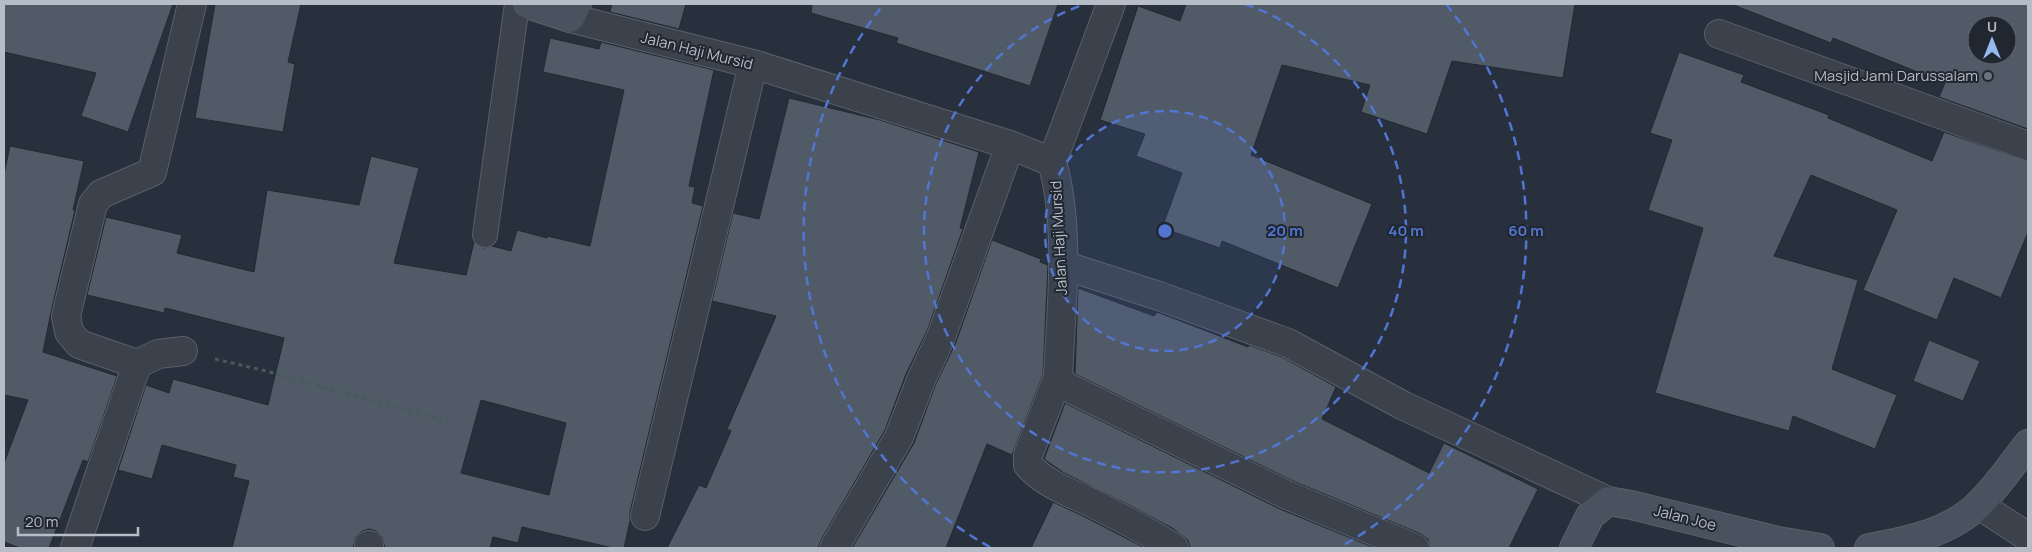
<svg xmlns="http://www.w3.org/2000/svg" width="2032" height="552" font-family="Manrope,sans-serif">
  <rect width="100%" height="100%" fill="#27303c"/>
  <!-- building -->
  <g fill="#505b67" stroke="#222933" fill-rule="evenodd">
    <polygon points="4,4 173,4 128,132 81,116 96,73 4,52"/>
    <polygon points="215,4 301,4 288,62 295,64 283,132 195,118"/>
    <polygon points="612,4 686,4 679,29 610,12"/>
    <polygon points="812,4 1058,4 1030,86 896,43 898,38 811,13"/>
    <polygon points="1186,4 1575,4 1563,78 1452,61 1427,134 1361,112 1370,85 1282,65 1251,155 1372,204 1338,288 1222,241 1220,248 1162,228 1182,173 1136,156 1145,134 1100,120 1138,6 1180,21"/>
    <path d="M 1736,4 L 2028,4 L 2028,129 L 1939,97 L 1945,83 L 1833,38 L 1831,43 L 1736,6 ZM 1977,25 L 2007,25 L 2007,55 L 1977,55 Z"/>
    <path d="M 550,38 L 599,49 L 601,42 L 714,70 L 689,186 L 695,187 L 692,203 L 703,206 L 630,512 L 630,521 L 624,548 L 613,548 L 522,527 L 518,543 L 493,537 L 490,548 L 385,548 L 382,537 L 376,531 L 369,529 L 362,531 L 356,537 L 353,548 L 232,548 L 249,481 L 233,477 L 236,465 L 162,445 L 152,479 L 118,470 L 146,385 L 169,393 L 173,379 L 268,405 L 284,338 L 165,308 L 164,313 L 87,295 L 106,217 L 182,235 L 177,253 L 254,272 L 267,190 L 359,205 L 371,156 L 419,168 L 394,263 L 466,275 L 474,242 L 483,248 L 492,246 L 511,251 L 517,230 L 547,238 L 547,236 L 590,246 L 624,90 L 543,72 ZM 481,400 L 566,423 L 549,495 L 461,473 Z"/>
    <polygon points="1679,52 1744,75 1741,82 1829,115 1828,118 1932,161 1944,132 2028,161 2028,232 2001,298 1954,278 1937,320 1863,290 1897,210 1811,175 1774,256 1858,280 1832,369 1897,395 1875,449 1793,416 1789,431 1655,393 1703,228 1648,210 1672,140 1650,133"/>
    <polygon points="789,98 880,120 979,152 960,228 963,229 927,331 906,374 885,430 821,540 818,548 667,548 699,485 706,488 731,431 727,429 776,316 712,301 733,213 759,219"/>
    <polygon points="10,146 84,161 73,210 75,210 51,312 43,352 117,376 88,462 83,460 49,548 20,548 4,542 4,463 28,400 4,395 4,174"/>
    <polygon points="992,240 1041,259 1040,262 1048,265 1043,374 1012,455 987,444 946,548 852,548 914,443 935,386 956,342"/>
    <polygon points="1078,288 1154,316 1157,312 1248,347 1249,345 1282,357 1336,387 1322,419 1429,473 1444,443 1538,489 1509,548 1430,548 1428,539 1421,534 1293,481 1075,374"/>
    <polygon points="1929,340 1980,361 1963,401 1913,381"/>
    <polygon points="1065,403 1280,509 1375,548 1190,548 1188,540 1172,528 1129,505 1064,473 1044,459"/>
    <polygon points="1053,502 1083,516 1145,548 1031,548"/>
  </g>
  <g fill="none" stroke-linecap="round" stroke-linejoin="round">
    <!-- lane casing -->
    <g stroke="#59606a" stroke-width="26">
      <polyline id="lane" points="485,235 517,4"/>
    </g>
    <!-- street casing -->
    <g stroke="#59606a" stroke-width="30">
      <g id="street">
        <polyline points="570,18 753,64 1010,145 1052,162"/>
        <polyline points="1719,34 2028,146"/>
        <path d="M 1052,162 C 1071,229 1061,308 1058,377 L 1065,386 L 1287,495 L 1415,548"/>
        <polyline points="1052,162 1111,4"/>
        <polyline points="1063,265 1159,296 1288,343 1402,405 1608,501"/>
        <polyline points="183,351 158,354 137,364 79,344 69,332 66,316 93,204 101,194 152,172 192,4"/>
        <path d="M 1058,377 L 1028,455 L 1028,465 C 1044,483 1068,492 1090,502 C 1119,517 1147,530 1174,548"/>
        <polyline points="1979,505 2028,537"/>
        <polyline points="645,516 753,64"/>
        <polyline points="75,548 137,364"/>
        <polyline points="369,548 369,545"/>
        <polyline points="834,548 899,437 921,380 941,337 1010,145"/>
      </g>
    </g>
    <!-- secondary casing -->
    <g stroke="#59606a" stroke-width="30">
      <g id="secondary">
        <polyline points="527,4 570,18 577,4"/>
        <polyline points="1574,548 1590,516 1608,501 1631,505 1778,541 1820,548"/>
        <path d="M 1869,548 C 1908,541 1950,533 1979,504 C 1997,487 2012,464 2028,444"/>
      </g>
    </g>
    <!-- path -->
    <polyline stroke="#495a5c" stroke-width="3" stroke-dasharray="4 4" stroke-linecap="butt" points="215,359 266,371 449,422"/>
    <!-- lane -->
    <use href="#lane" stroke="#3b424c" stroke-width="24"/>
    <!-- street -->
    <use href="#street" stroke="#3b424c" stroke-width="28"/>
    <!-- secondary -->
    <use href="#secondary" stroke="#49525f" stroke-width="28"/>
  </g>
  <!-- distance rings -->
  <circle cx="1165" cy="231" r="120" fill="#5375d2" fill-opacity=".12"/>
  <g fill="none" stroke="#5375d2" stroke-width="2.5" stroke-dasharray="9 6">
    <circle cx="1165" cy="231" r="120"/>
    <path d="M1245 4A241 241 0 1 1 1085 4"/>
    <path d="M990 547A361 361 0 0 1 884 4M1446 4A361 361 0 0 1 1340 547"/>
  </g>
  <!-- markers -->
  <circle fill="#6b7280" stroke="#202731" stroke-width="2" cx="1988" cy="76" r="5"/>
  <g text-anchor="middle" stroke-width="4" stroke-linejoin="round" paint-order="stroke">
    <!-- street labels -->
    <g font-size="15" fill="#b7bdc7" stroke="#202731">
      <text transform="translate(697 51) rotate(14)" y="5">Jalan Haji Mursid</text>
      <text transform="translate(1059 238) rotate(-93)" y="5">Jalan Haji Mursid</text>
      <text transform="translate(1685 518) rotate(14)" y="5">Jalan Joe</text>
    </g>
    <!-- poi labels -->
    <g font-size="15" fill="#b7bdc7" stroke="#202731" text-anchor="end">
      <text x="1978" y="81">Masjid Jami Darussalam</text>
    </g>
  </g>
  <circle cx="1165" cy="231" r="8" fill="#5375d2" stroke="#202731" stroke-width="2.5"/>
  <g font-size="15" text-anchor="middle" font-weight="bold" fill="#5375d2" stroke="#202731" stroke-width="4" stroke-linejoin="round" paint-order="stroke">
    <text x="1285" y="236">20 m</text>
    <text x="1406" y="236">40 m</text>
    <text x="1526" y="236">60 m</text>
  </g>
  <!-- border -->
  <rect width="2032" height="552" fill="none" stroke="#b7bdc7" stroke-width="10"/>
  <!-- north arrow -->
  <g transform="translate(1992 40)"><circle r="24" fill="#202731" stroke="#5c636d"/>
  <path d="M0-4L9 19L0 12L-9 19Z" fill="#96b9ed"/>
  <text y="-8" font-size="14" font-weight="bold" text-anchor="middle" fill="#b7bdc7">U</text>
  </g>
  <!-- scale -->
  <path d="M18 527v8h120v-8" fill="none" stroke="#b7bdc7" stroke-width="2.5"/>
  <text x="25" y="527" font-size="15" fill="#b7bdc7" stroke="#202731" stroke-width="4" paint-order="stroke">20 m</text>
</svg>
